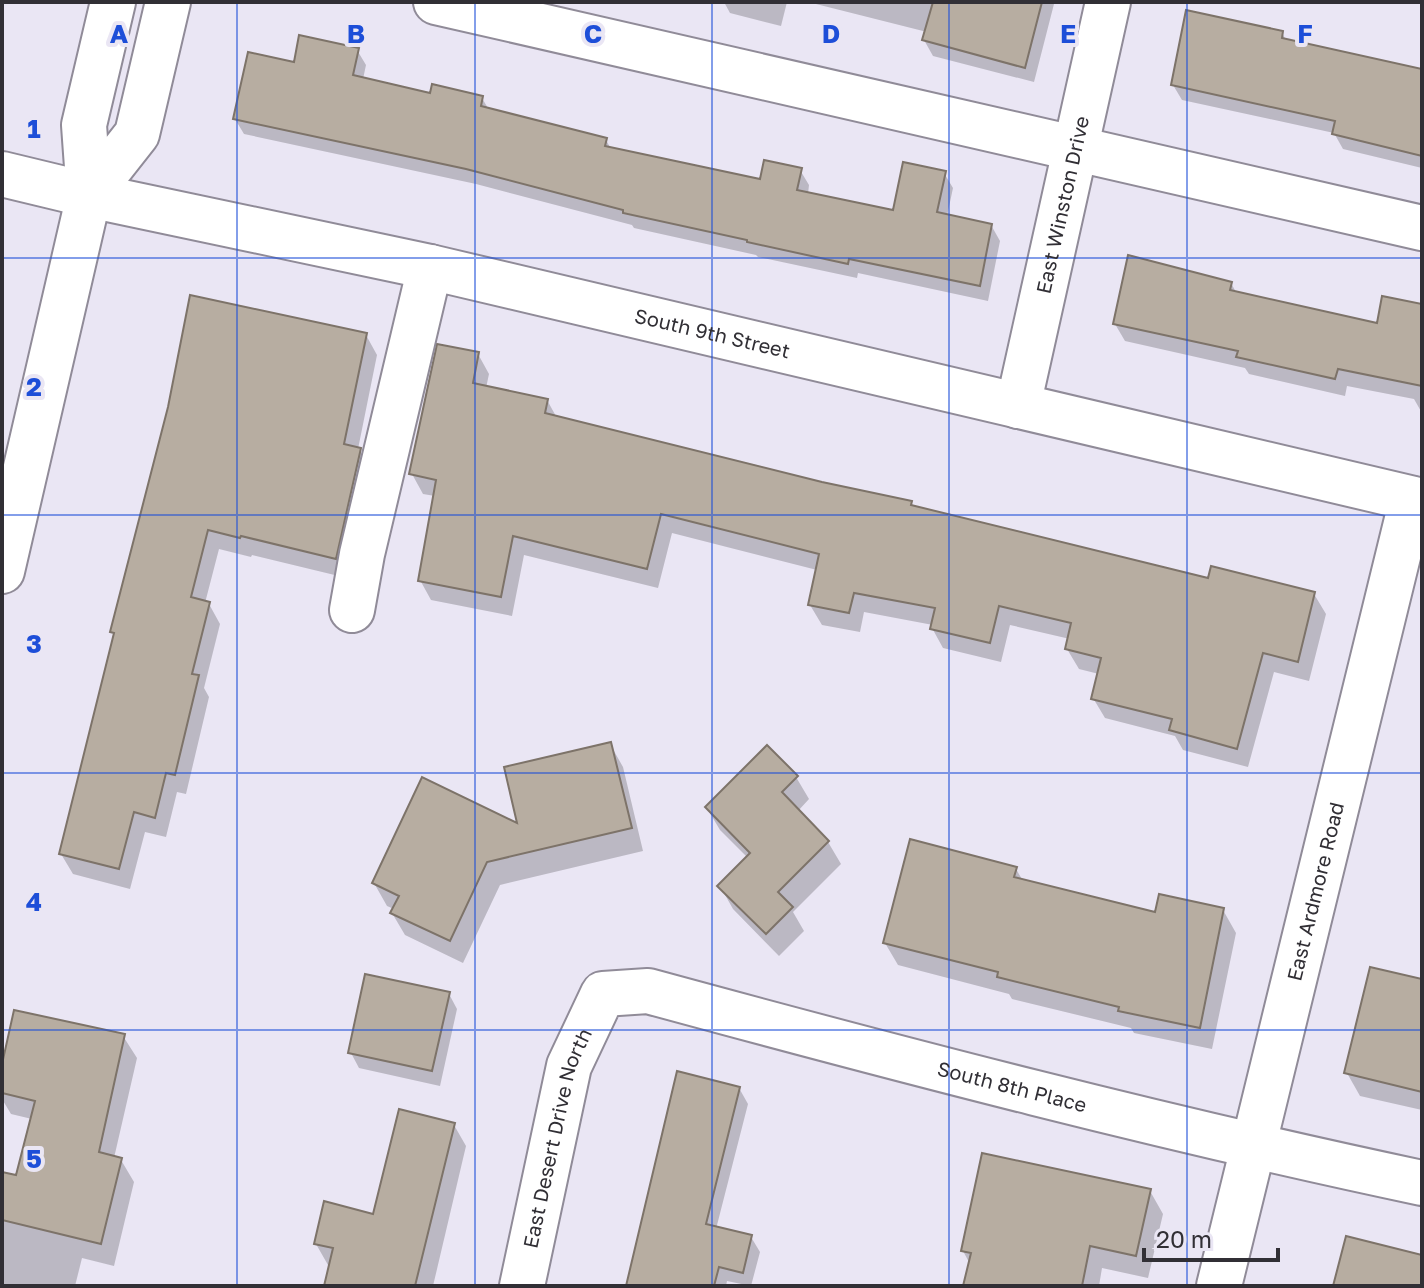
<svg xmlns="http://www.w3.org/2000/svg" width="1424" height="1288" font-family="'Golos Text',sans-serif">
  <rect width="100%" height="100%" fill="#eae6f4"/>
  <!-- shadow -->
  <g fill="#0003">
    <polygon points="724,2 787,2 781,26 730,13"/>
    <polygon points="808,2 1053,2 1054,4 1034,82 933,56 924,40 927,32"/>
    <polygon points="1282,33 1287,42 1422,72 1422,168 1343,149 1334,133 1182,100 1173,85"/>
    <polygon points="357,50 366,65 363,79 432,95 482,98 489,110 606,140 611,149 762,182 800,170 809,185 808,194 894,212 944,173 953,188 947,216 991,225 1000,241 988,301 858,273 857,278 758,257 756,255 634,228 632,225 476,184 244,134 235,119 296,64"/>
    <polygon points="1231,283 1237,294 1378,326 1422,306 1422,413 1414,399 1347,386 1345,396 1249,374 1245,368 1125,341 1115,324"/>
    <polygon points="366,335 377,355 358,449 372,470 347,578 252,555 251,557 219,549 205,603 209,604 220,624 204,688 209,697 186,794 177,792 166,837 145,832 130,889 73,874 61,854 115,637 112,632"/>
    <polygon points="478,354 489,374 486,388 547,400 557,418 822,484 910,502 913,508 1210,580 1314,594 1326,614 1309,681 1274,672 1248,767 1183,750 1175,736 1105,718 1093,698 1099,674 1079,669 1067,649 1070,639 1010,625 1001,662 943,648 932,628 933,625 864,612 860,632 822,625 810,605 817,570 672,533 658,588 524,555 512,616 431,600 420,580 435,496 423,494 412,474"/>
    <polygon points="610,744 623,767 643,851 500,885 463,963 405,935 392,913 394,909 387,906 374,883 520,826"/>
    <polygon points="796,777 809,799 798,811 828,842 841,864 793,912 804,931 779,956 733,909 720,886 748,858 720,830 707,808"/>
    <polygon points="1016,869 1023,881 1157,914 1223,910 1236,933 1212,1049 1134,1033 1131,1028 1012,999 1009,994 898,965 885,943"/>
    <polygon points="1422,982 1422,1110 1360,1096 1347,1073"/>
    <polygon points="449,994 457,1009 440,1086 359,1068 351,1053"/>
    <polygon points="123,1036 137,1058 114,1158 121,1160 134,1182 114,1266 82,1258 75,1286 2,1286 2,1174 18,1178 32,1119 11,1114 2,1099 2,1073"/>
    <polygon points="739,1088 748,1104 716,1229 751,1237 760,1252 751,1286 727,1281 726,1286 628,1286"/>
    <polygon points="454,1125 466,1146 433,1286 326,1286 331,1265 328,1265 316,1244 375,1216"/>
    <polygon points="1150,1191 1163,1214 1148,1278 1102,1268 1099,1286 965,1286 970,1264 963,1251"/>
  </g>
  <!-- building -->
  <g fill="#b7ada1" stroke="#7d7369" stroke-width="2">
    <polygon points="933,2 1042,2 1025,68 922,40"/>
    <polygon points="1186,10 1283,31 1282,38 1422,69 1422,156 1332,134 1335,121 1171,85"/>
    <polygon points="299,35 359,48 353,75 430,93 432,84 483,96 481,106 607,138 605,146 760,179 764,160 802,168 797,190 893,210 903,162 946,171 937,212 992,224 980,286 849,259 848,264 747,242 747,240 623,213 623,210 466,169 233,119 248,52 294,62"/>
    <polygon points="1128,255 1232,282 1230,290 1377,323 1382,296 1422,304 1422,386 1338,369 1335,379 1236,357 1238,351 1113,324"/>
    <polygon points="190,295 367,333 344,444 361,448 336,559 241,536 240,538 208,530 191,597 210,602 192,674 199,675 175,775 166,773 155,818 134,812 119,869 59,854 114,633 110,632 168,407"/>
    <polygon points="437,344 479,352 473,383 548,399 545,413 822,482 912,501 911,505 1208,578 1211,566 1315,592 1298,662 1263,653 1237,749 1169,730 1172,719 1091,699 1101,658 1065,649 1071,623 999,606 990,643 930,629 935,608 854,593 849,613 808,605 819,554 661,514 647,569 513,536 501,597 418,581 436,480 409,474"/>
    <polygon points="611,742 632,828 487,862 450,941 390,913 399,896 372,883 422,777 517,823 504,767"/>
    <polygon points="767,745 798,776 782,792 829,841 778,892 793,907 766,934 717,886 750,853 705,807"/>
    <polygon points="910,839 1017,867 1014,877 1155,912 1159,894 1224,908 1200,1028 1118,1011 1119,1007 997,977 998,972 883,943"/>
    <polygon points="1370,967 1422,979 1422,1092 1344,1073"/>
    <polygon points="365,974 450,992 432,1071 348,1053"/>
    <polygon points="14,1010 125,1034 99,1152 122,1158 101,1244 2,1220 2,1172 16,1175 35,1101 2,1093 2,1064"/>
    <polygon points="677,1071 740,1087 706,1224 752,1235 743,1273 719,1267 714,1286 626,1286"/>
    <polygon points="399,1109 455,1123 415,1286 324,1286 333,1248 314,1244 324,1201 373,1214"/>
    <polygon points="982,1153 1151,1189 1136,1256 1090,1246 1082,1286 963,1286 971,1253 961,1251"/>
    <polygon points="1346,1236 1422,1255 1422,1286 1333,1286"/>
  </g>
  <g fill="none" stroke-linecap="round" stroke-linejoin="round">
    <!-- minor casing -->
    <g stroke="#908b98" stroke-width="48">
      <g id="minor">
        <polyline points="436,2 1422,228"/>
        <path id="s1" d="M 2,174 L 89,195 L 430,267 L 1422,501"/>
        <polyline points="89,195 137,134 168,2"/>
        <path id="s2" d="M 1018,406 L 1108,2"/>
        <polyline points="2,571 89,195 84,125 113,2"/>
        <polyline points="352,610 362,554 430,267"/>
        <path id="s3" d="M 522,1286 L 569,1066 L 603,994 L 648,991 C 905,1061 1162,1128 1422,1183"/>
        <path id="s4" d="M 1219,1286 L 1412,499"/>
      </g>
    </g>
    <!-- minor -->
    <use href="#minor" stroke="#fff" stroke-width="44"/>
  </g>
  <!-- grid -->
  <path fill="none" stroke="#1d4ed8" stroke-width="2" stroke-opacity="0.55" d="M 237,2 L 237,1286M 475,2 L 475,1286M 712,2 L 712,1286M 949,2 L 949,1286M 1187,2 L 1187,1286M 2,258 L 1422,258M 2,515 L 1422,515M 2,773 L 1422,773M 2,1030 L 1422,1030"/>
  <g text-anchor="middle" stroke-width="8" stroke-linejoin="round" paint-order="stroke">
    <!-- street labels -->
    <g font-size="20" fill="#312f35" stroke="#eae6f4">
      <text dy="7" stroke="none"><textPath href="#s2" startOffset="206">East Winston Drive</textPath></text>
      <text dy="7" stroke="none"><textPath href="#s1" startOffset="728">South 9th Street</textPath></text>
      <text dy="7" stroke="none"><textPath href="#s4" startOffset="406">East Ardmore Road</textPath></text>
      <text dy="7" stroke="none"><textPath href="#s3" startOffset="726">South 8th Place</textPath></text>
      <text dy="7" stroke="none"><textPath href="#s3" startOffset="152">East Desert Drive North</textPath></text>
    </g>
  </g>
  <g font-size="26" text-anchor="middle" font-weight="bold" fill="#1d4ed8" stroke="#eae6f4" stroke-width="8" stroke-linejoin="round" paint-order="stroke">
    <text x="119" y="43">A</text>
    <text x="356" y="43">B</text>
    <text x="593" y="43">C</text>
    <text x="831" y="43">D</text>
    <text x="1068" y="43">E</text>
    <text x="1305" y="43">F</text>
    <text x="34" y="138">1</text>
    <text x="34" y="396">2</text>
    <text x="34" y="653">3</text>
    <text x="34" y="911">4</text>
    <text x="34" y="1168">5</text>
  </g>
  <!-- border -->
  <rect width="1424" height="1288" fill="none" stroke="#312f35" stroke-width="8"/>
  <!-- scale -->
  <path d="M1144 1248v12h134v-12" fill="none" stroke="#312f35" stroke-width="4"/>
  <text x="1156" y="1248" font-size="24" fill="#312f35" stroke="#eae6f4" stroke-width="6" paint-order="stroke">20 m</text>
</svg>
